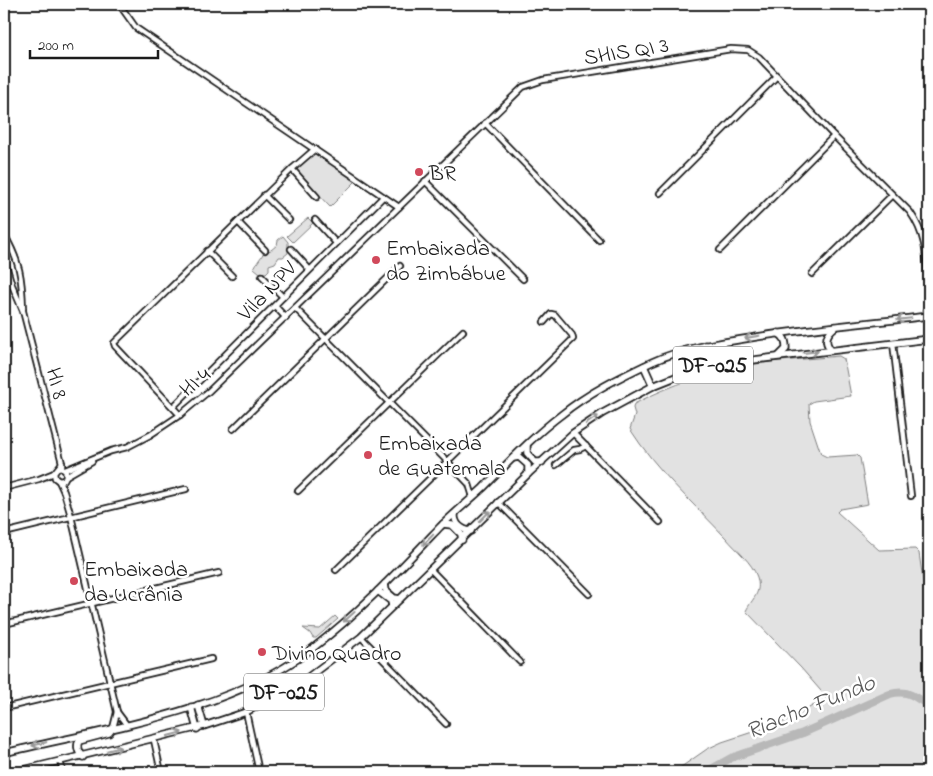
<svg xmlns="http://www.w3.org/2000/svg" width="933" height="776" font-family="'Indie Flower',sans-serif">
  <rect width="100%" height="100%" fill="#fff"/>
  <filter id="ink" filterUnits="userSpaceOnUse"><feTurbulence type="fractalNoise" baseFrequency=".02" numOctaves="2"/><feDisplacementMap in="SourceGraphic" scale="10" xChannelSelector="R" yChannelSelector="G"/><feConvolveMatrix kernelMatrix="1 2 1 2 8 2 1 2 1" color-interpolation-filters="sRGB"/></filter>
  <g filter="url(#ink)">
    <!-- green -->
    <g fill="#e2e2e2" stroke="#7f7f7f">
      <polygon points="315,152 356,181 330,207 294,169"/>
      <polygon points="308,218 313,223 293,242 287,236"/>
      <path d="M 283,236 L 288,242 L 288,253 L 283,257 L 279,257 L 275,263 L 269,265 L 269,270 L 266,273 L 260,273 L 254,268 C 257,262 261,258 264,252 L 271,250 L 277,245 L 278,240 Z"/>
      <path d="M 839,356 L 844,359 L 851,396 L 814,401 L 809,404 L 810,421 L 821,454 L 827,457 L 857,455 L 860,458 L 868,504 L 840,509 L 837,512 L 879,550 L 915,549 L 919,553 L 924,587 L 929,590 L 929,772 L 674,772 L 707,749 L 722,742 L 783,722 L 827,698 L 801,668 L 746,611 C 752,598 762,594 757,577 C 752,562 736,550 726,538 C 693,503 656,470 630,429 L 635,415 L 633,408 L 634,404 C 672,384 712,371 755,364 C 782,360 811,359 839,356 Z"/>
      <polygon points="335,616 338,619 316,638 313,638 310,633 303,628 320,629"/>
    </g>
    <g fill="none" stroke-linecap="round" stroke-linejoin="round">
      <!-- river -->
      <path stroke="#b8b8b8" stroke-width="8" d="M 706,772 L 731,758 L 803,733 L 890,694 C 909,689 913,697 929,705"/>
      <!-- minor casing -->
      <g stroke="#1c1c1c" stroke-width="8">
        <g id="minor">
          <polyline points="119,4 136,28 399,207"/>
          <polyline points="485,123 599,240"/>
          <polyline points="292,169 317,197"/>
          <polyline points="425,181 523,279"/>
          <polyline points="660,193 777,76"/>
          <polyline points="264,195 289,220"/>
          <polyline points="315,220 336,243"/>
          <polyline points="238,222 265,250"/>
          <path d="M 4,234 C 20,262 22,277 23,309"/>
          <polyline points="291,249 309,269"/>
          <polyline points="720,250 834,136"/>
          <polyline points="207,251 232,276"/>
          <polyline points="4,259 12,285 23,311 62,463"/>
          <polyline points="812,274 892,195"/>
          <polyline points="262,276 283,297"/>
          <polyline points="275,306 286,318"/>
          <polyline points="295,308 447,461 469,484 473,497"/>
          <polyline points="924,317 929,302"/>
          <polyline points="893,343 911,496"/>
          <polyline points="173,407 383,197"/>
          <polyline points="180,415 115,346 114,343 292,169 315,149"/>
          <polyline points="233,429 400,266"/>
          <polyline points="573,433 660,522"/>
          <polygon points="62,463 62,468 66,472 66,476 64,480 59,481 55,478 54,473"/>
          <polyline points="556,465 574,450 580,449 586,446"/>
          <path d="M 65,470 L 111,451 L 127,447 L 150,435 L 180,415 L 209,391 L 523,87 L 543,80 L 731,49 L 748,50 L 759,57 L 834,136 L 910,212 C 929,239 926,264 929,295"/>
          <polyline points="66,476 92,461"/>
          <polyline points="59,481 64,492 71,516 117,712 126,724"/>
          <polyline points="4,488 39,479 54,473"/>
          <polyline points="298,491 463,331"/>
          <polyline points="498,502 589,594"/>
          <polyline points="4,533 186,489"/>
          <polyline points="430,569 520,662"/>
          <polyline points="336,570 573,339 572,335 555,315 551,314 544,322"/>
          <polyline points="4,624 219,573"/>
          <polyline points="361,637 446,724"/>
          <polyline points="4,708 211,659"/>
          <polyline points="246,712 259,772"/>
          <polyline points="113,728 117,712"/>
          <polyline points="154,740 161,772"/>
          <polyline points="60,761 63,772"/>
        </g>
      </g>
      <!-- major casing -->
      <g stroke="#1c1c1c" stroke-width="9">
        <g id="major">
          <path d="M 778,333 C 785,337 786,341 786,349 L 779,356"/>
          <polyline points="705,345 712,347 715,361 711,365"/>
          <path d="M 831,350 C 823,341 827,333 835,327"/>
          <polyline points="644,366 653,386"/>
          <polyline points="527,445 527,453 535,462 542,462"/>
          <polyline points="513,458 519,457 528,465 528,474"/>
          <path d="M 455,514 C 454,523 461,530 471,531"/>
          <polyline points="443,524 452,525 461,534 462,540"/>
          <polyline points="385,584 386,591 394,598 400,599"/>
          <polyline points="378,591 391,601 392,606"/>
          <polyline points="198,705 204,726"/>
          <polyline points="191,707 197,729"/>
          <path d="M 4,753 C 104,729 230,712 313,648 C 360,612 400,569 440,527 C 454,513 469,501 483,488 C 508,463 533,436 561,415 C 588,393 620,377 652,362 C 683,348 717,343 750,338 C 809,328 869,323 929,316"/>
          <path d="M 83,757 C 78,753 76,746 79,741 L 109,733 L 113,728"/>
          <polyline points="15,772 204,726 246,712 303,681 361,637 528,474 573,433 603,413 653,386 683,374 711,365 929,339"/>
        </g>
      </g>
      <!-- minor -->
      <use href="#minor" stroke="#fff" stroke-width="4.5"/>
      <!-- major -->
      <use href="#major" stroke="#fff" stroke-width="5.5"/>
    </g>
    <!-- one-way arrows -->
    <defs><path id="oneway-shaft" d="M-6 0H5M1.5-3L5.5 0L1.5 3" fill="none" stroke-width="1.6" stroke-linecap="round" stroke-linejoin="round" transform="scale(1.25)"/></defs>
    <g stroke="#999">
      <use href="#oneway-shaft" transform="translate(904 319) rotate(174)"/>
      <use href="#oneway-shaft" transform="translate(752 337) rotate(171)"/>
      <use href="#oneway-shaft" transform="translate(811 352) rotate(-7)"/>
      <use href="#oneway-shaft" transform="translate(592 420) rotate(-34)"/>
      <use href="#oneway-shaft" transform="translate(485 516) rotate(-45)"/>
      <use href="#oneway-shaft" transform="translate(428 540) rotate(134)"/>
      <use href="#oneway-shaft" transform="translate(349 617) rotate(138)"/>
      <use href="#oneway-shaft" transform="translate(175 734) rotate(-15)"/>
      <use href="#oneway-shaft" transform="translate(39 744) rotate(167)"/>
      <use href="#oneway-shaft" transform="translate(114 749) rotate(-13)"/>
    </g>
  </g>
  <!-- markers -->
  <g fill="#d1495b" stroke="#fff" stroke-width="2">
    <circle cx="419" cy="172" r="5"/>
    <circle cx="376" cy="260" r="5"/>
    <circle cx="368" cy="455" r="5"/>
    <circle cx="74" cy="581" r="5"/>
    <circle cx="262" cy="652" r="5"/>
  </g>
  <g text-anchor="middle" stroke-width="5" stroke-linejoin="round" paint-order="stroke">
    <!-- shield labels -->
    <g fill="#fff" stroke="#606060" stroke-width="1">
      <rect x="673" y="346.5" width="80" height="37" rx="4"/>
      <rect x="244" y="673.5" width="80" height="37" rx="4"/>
    </g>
    <g font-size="21" font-weight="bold" fill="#1c1c1c">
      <text x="713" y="372">DF-025</text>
      <text x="284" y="699">DF-025</text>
    </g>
    <!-- street labels -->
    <g font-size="22" fill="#1c1c1c" stroke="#fff">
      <text transform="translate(626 50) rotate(-9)" y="8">SHIS QI 3</text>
      <text transform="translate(266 290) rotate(-46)" y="8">Vila NPV</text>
      <text transform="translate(194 381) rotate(-40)" y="8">HI 4</text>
      <text transform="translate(58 383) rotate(76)" y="8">HI 8</text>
    </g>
    <!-- poi labels -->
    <g font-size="22" fill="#1c1c1c" stroke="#fff" text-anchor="start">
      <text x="429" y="180">BR</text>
      <text x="386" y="255">Embaixada<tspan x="386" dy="25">do Zimbábue</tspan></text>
      <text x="378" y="450">Embaixada<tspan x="378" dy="25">de Guatemala</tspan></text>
      <text x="84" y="576">Embaixada<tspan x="84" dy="25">da Ucrânia</tspan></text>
      <text x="272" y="660">Divino Quadro</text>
    </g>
    <!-- water labels -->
    <g font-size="24" font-style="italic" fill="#5a5a5a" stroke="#fff">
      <text transform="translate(810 706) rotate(-22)" y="8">Riacho Fundo</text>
    </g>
  </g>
  <!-- margin -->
  <rect width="933" height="776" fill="none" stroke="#fff" stroke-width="20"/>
  <rect x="10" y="10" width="913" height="756" fill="none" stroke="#1c1c1c" stroke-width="2" filter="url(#ink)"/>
  <!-- scale -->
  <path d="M30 50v8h128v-8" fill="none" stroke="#1c1c1c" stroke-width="2.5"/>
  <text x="38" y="50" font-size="15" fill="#1c1c1c" stroke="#ffffff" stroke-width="4" paint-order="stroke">200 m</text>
</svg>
